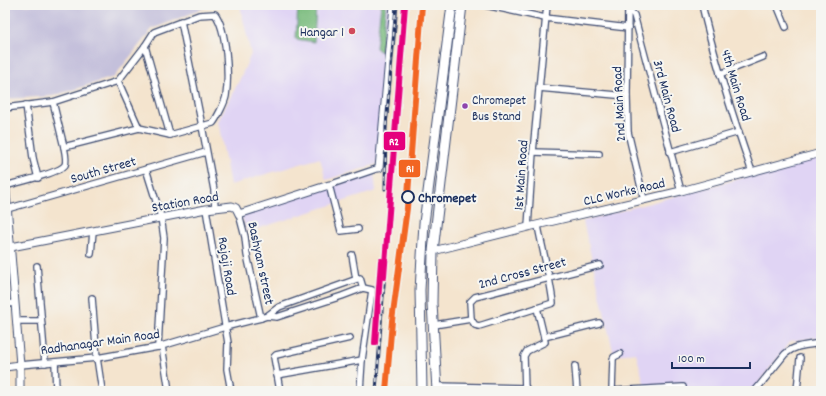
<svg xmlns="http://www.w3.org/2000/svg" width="826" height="396" font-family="Dekko,sans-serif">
  <rect width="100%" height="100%" fill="#f6f6f2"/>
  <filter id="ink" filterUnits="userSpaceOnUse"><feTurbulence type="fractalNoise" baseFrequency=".025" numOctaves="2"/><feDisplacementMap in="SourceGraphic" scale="8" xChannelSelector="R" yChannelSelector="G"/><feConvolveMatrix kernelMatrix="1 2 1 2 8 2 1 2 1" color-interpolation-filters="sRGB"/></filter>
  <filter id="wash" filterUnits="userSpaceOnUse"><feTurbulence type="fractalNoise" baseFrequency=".012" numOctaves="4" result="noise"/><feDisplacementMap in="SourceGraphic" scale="16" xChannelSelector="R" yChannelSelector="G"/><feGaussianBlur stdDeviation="0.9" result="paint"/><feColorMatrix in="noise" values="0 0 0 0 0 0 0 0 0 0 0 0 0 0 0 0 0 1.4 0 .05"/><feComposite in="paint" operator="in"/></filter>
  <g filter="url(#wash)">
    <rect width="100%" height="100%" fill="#f4e4ce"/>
    <!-- built -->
    <g fill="#e0d4f4">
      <polygon points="240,5 390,5 377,164 326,180 320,158 230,185 218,121 239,81 251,54"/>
      <polygon points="821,157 821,337 791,341 752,391 688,391 645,387 636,353 614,355 583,221"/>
      <polygon points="374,173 376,191 247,232 241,215"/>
    </g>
    <!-- industrial -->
    <polygon fill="#c4c0db" points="5,5 212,5 152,29 114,77 53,96 5,99"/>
    <!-- forest -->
    <g fill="#7abc7e" stroke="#4a766e">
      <polygon points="298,5 316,5 314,42 296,39"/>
      <polygon points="381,5 386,5 381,52 376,48"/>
    </g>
  </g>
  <g filter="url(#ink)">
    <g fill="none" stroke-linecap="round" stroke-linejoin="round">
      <!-- minor casing -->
      <g stroke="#3c4a6f" stroke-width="8">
        <g id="minor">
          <polyline points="485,5 545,18 628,28"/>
          <polyline points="628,5 627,96 628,132 644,200"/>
          <path d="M 702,5 C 715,62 733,117 752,172"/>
          <polyline points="777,5 786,27"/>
          <polyline points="628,9 634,15 681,191"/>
          <polyline points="181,21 202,126 214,190 215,208"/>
          <polyline points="145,46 170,135"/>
          <polyline points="720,74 763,57"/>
          <polyline points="539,88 627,96"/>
          <polyline points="53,102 64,147 139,128"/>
          <polyline points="26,105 33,158 38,178"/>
          <path d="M 5,108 L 53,102 L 118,81 L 145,46 L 154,32 L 199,15 L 215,14 C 227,30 229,76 226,96 C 225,102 217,118 213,123 L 170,135 L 139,128 L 118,81"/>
          <polyline points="533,152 599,154"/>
          <polyline points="670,152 739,132"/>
          <polyline points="146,169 161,217 164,238 158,347"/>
          <path d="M 5,186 C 15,183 60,173 65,165 C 67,161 65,152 64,147"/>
          <polyline points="7,209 206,152"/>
          <polyline points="206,209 228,343 227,369 231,391"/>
          <polyline points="239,214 245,237 247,255 261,318"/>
          <polyline points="528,227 533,152 547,5"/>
          <polyline points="358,229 341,231 329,185 379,168"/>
          <polyline points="91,254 93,231"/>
          <polyline points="352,255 356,279"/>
          <polyline points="37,266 45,363"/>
          <polyline points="92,298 97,358 102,391"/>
          <polyline points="5,304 15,303"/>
          <polyline points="537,308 544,337 599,323"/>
          <path d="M 471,319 L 475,325 L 479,326 L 553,303 C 550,277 543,252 538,226"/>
          <polyline points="471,319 470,302 475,297 600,265"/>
          <polyline points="17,321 40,321"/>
          <polyline points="434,325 471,319"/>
          <polyline points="162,346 169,391"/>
          <polyline points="55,362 56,391"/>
          <polyline points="20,365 97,358 158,347 225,327 261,318 267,316 279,307 360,278 363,288 342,296 277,317 267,316"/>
          <polyline points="575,366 577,391"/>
          <polyline points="277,375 362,360"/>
          <polyline points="437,386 526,388"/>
          <polyline points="280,391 274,357 276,355 350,338"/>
          <polyline points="360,391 362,360 372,290 363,288"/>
          <polyline points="525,391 524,356 527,351 545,342 544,337"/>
          <polyline points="612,391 683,387 683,391"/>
          <polyline points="612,391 613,359 614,357 620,354"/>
          <path d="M 755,391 L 785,354 C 795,345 808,345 821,343"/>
          <polyline points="797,391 800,358"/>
        </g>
      </g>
      <!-- tertiary casing -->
      <g stroke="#3c4a6f" stroke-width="9">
        <g id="tertiary">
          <polyline points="379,168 394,5"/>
          <polyline points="5,180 15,303 20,365 20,391"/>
          <polyline points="11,247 206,209 232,206 236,208 239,214 329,185"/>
          <polyline points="433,251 528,227 681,191 821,153"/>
          <polyline points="5,367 20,365"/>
        </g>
      </g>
      <!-- primary casing -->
      <g stroke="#3c4a6f" stroke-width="11">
        <g id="primary">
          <polyline points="422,391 420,290 424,223 452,5"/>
          <polyline points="437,391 432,303 433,251 462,5"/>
        </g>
      </g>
      <!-- minor -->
      <use href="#minor" stroke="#fff" stroke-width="5.5"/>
      <!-- tertiary -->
      <use href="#tertiary" stroke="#fff" stroke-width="7"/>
      <!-- primary -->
      <use href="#primary" stroke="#fff" stroke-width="9"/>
      <!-- rail casing -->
      <g stroke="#1b2f5e" stroke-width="3">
        <g id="rail">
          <polyline points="385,189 386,126 396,5"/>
          <polyline points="376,391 405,5"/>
        </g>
      </g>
      <!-- rail -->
      <use href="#rail" stroke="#f6f6f2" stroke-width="1.5" stroke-dasharray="4.5" stroke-linecap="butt"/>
      <!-- rail-1 casing -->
      <g stroke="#f6f6f2" stroke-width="9">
        <polyline id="rail-1" points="386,391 392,321 407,208 422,5"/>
      </g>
      <!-- rail-2 casing -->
      <g stroke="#f6f6f2" stroke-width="9">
        <g id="rail-2">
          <polyline points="384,277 405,5"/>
          <polyline points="375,343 381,261"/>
        </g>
      </g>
      <!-- rail-1 -->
      <use href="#rail-1" stroke="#f26522" stroke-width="6"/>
      <!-- rail-2 -->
      <use href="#rail-2" stroke="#e5007d" stroke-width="6"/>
    </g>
  </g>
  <!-- markers -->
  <circle fill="#d1495b" stroke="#f6f6f2" stroke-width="1.5" cx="352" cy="31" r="4"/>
  <circle fill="#8e44ad" stroke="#f6f6f2" stroke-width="1.5" cx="465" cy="106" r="3.5"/>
  <circle fill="#f6f6f2" stroke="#1b2f5e" stroke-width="2" cx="408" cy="197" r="6"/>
  <g text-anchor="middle" stroke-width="4" stroke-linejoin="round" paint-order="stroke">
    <!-- bus labels -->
    <g font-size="13" fill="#1b2f5e" stroke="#f6f6f2" text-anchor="start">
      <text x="472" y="104">Chromepet<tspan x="472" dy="16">Bus Stand</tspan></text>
    </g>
    <!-- poi labels -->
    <g font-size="14" fill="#1b2f5e" stroke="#f6f6f2" text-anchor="end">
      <text x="344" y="36">Hangar 1</text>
    </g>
    <!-- street labels -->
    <g font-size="14" fill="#1b2f5e" stroke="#f6f6f2">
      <text transform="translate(737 85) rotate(73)" y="5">4th Main Road</text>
      <text transform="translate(668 96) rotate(75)" y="5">3rd Main Road</text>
      <text transform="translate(618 104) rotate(-93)" y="5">2nd Main Road</text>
      <text transform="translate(103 169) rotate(-16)" y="5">South Street</text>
      <text transform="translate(520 175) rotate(-86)" y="5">1st Main Road</text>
      <text transform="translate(624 191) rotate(-13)" y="5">CLC Works Road</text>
      <text transform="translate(185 201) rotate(-10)" y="5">Station Road</text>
      <text transform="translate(262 263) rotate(78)" y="5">Bashyam street</text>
      <text transform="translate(228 266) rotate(81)" y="5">Rajaji Road</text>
      <text transform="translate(522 272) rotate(-15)" y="5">2nd Cross Street</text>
      <text transform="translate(100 341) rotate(-8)" y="5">Radhanagar Main Road</text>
    </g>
    <!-- stop labels -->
    <g font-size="14" font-weight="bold" fill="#1b2f5e" stroke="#f6f6f2" text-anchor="start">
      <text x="418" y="202">Chromepet</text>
    </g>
  </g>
  <g stroke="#f6f6f2" stroke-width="1.5">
    <rect x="383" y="131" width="23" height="20" rx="4" fill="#e5007d"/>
    <rect x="398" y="159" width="23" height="19" rx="4" fill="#f26522"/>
  </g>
  <g font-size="11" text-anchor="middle" font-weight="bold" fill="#fff">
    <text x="394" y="145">R2</text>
    <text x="410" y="172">R1</text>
  </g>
  <!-- margin -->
  <rect width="826" height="396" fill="none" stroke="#f6f6f2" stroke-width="20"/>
  <!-- scale -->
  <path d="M672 362v6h78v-6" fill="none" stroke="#1b2f5e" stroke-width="2"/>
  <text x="678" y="362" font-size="12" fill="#1b2f5e" stroke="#f6f6f2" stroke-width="3" paint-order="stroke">100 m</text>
</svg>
